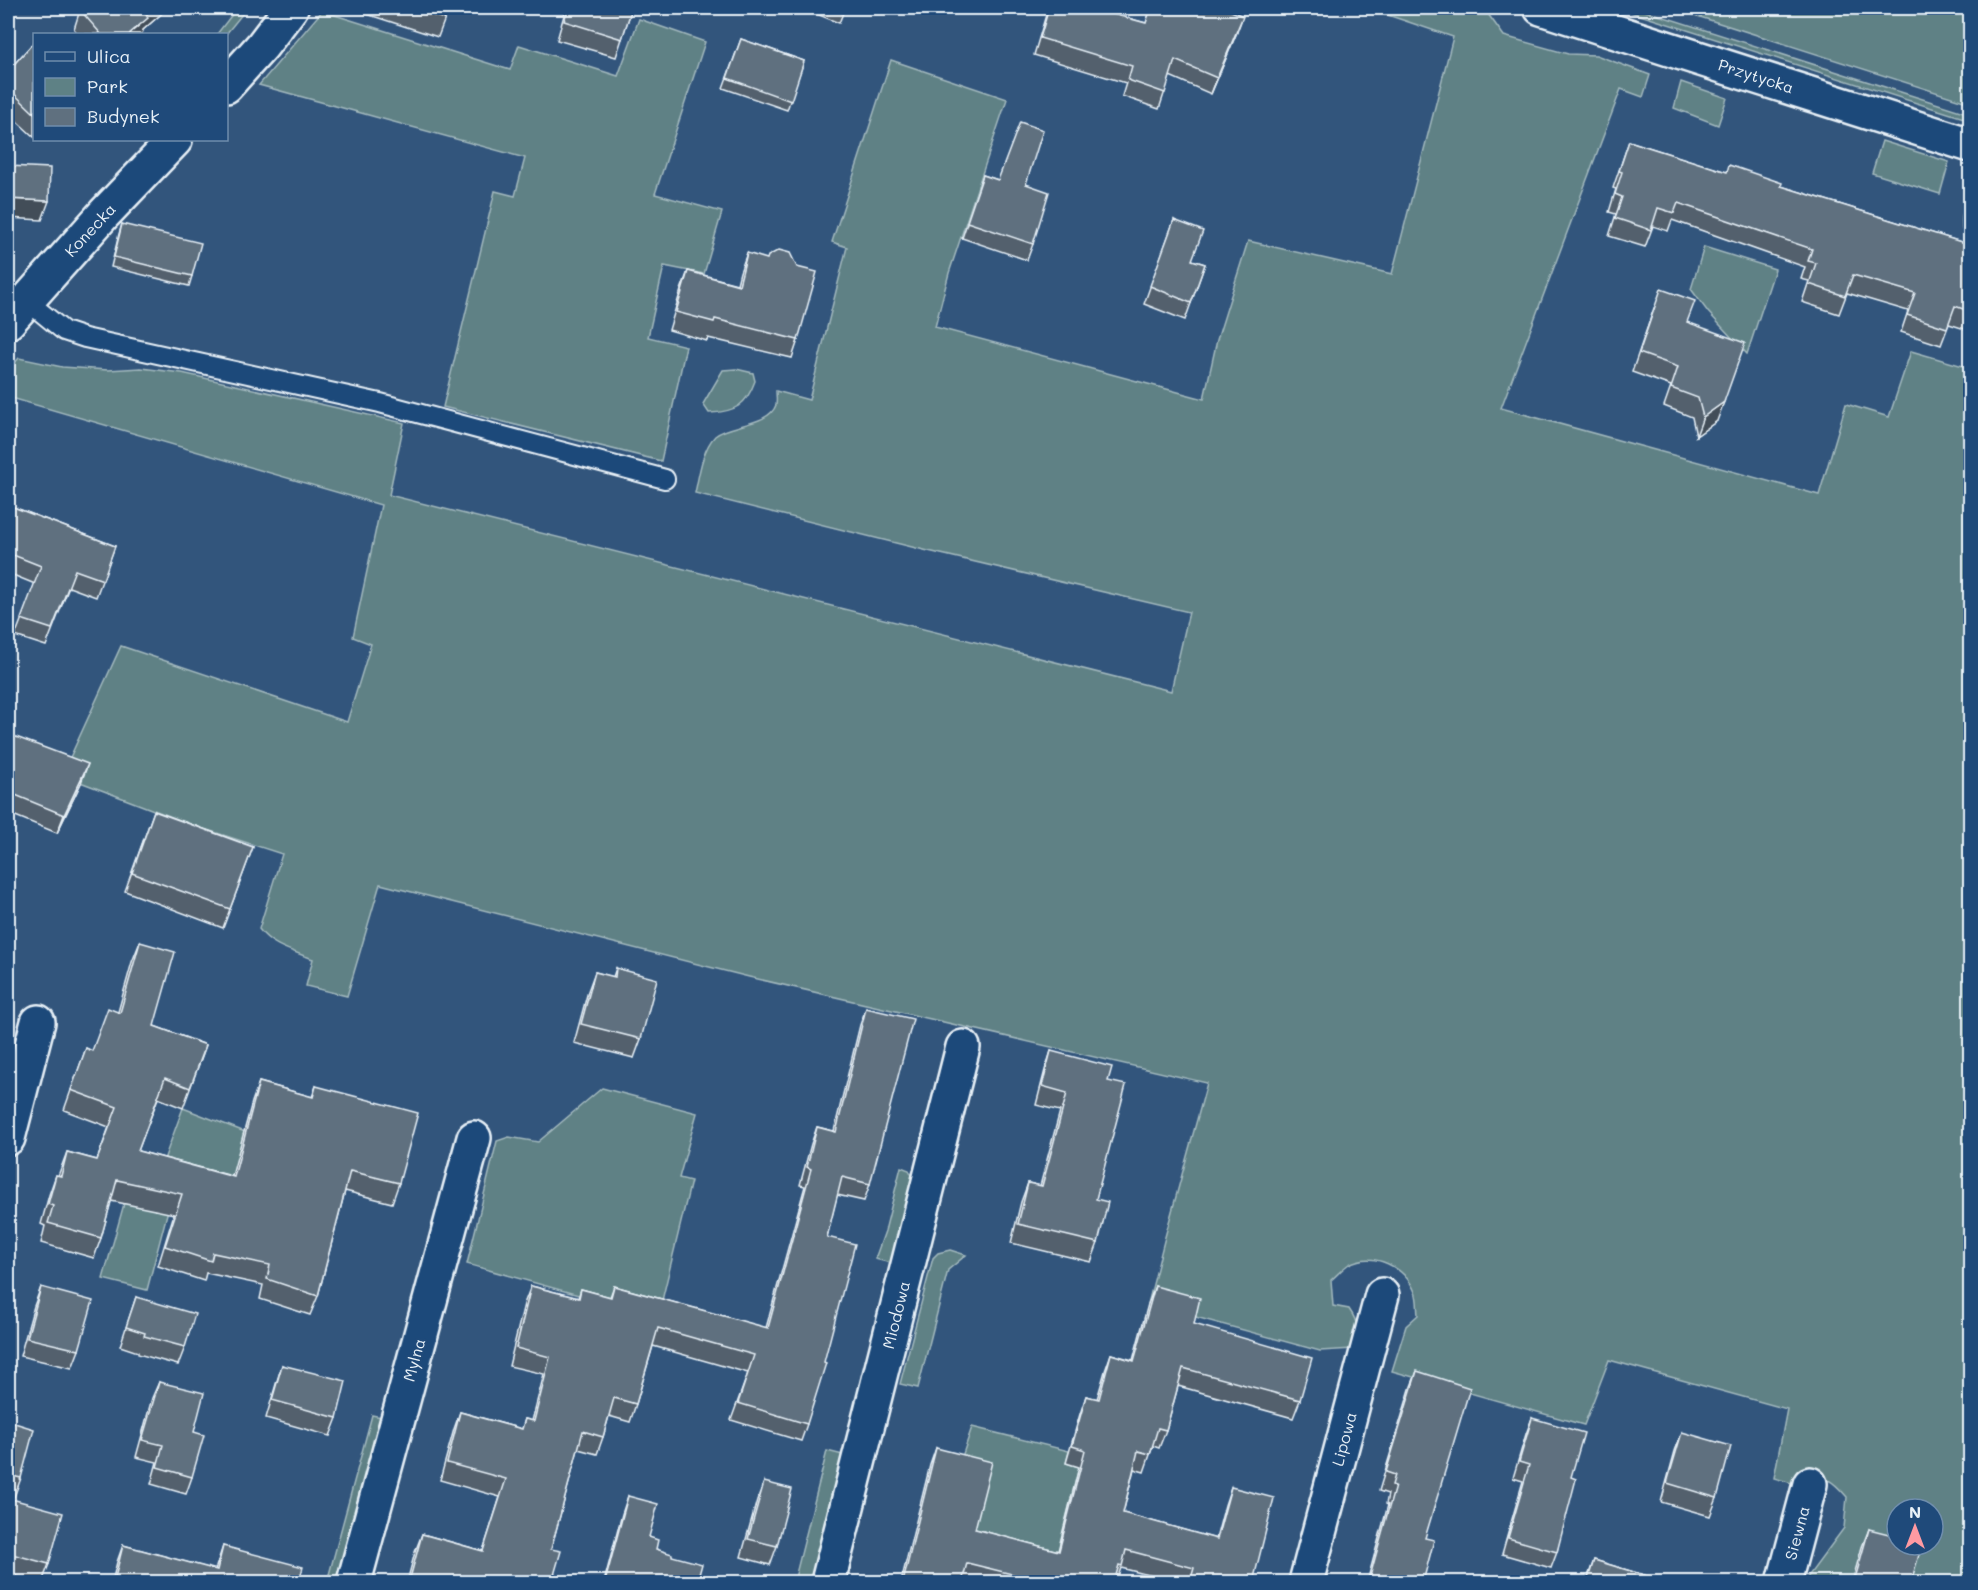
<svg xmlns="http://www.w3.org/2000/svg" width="1978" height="1590" font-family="Mali,sans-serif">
  <rect width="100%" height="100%" fill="#32557c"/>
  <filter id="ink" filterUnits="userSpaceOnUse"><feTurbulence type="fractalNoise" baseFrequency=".0167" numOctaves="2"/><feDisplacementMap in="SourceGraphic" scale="12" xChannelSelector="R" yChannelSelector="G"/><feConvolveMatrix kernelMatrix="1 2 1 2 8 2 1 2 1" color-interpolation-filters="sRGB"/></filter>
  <g filter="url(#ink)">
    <!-- green -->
    <g fill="#5e8185" stroke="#a3b9be" stroke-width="1.5" fill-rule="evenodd">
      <polygon points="237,8 247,8 226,34 217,34"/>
      <path d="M 1367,8 L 1469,8 L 1488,14 L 1504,36 L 1568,54 L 1596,55 L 1650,75 L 1643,97 L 1621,89 L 1501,408 L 1819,495 L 1846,404 L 1889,417 L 1911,351 L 1970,368 L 1970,1582 L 1804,1582 L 1844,1528 L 1847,1497 C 1831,1478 1826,1477 1802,1474 L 1792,1483 L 1774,1478 L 1787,1409 L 1609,1360 L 1584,1425 L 1392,1371 L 1406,1326 L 1418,1315 C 1417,1308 1418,1298 1415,1292 C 1405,1267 1374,1251 1349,1264 C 1343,1268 1337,1275 1331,1280 L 1333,1306 L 1349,1309 C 1360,1325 1358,1330 1353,1349 L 1320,1351 L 1148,1304 L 1165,1237 L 1207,1083 L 749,977 L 380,884 L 347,996 L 306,986 L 313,959 C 293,951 272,947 259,929 L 282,854 L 201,828 L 62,775 L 121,646 L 347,722 L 371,644 L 353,637 L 381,505 L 8,397 L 8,371 L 19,358 L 62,367 L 108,370 L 141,368 L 182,373 L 404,423 L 389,495 L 1171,691 L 1189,612 L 924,550 L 695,493 C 699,475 702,450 715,436 C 728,424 769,426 776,405 C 777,401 776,395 776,391 L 809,400 L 847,247 L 832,242 L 891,60 L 1007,99 L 949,273 L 935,327 L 1204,399 L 1217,340 L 1248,241 L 1392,274 L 1453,37 ZM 1897,1509 L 1933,1509 L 1933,1545 L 1897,1545 Z"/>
      <polygon points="1618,8 1636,8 1970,114 1970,120"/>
      <polygon points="1672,8 1970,8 1970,103"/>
      <polygon points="322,11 510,70 519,45 618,76 639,19 705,42 655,194 722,212 704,274 664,266 648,337 686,346 661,461 443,407 495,191 515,196 525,158 259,85"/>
      <polygon points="1681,82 1727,98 1718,125 1674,108"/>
      <polygon points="1882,141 1949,162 1940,194 1872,173"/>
      <path d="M 1970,184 L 1970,245 C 1954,230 1965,203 1970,184 Z"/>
      <polygon points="1704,247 1775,269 1747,354 1708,312 1691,289"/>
      <path d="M 736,369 L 753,373 L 755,381 C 746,406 735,412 709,413 L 703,404 L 723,370 Z"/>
      <polygon points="602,1088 697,1113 679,1178 691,1181 658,1317 467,1264 497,1141 509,1137 538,1142"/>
      <polygon points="183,1108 245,1132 226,1199 158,1176"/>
      <polygon points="901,1167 909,1170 914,1179 899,1265 875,1259 885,1231"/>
      <polygon points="127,1193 168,1210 147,1290 103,1279"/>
      <polygon points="950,1250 966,1255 948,1270 918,1388 900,1384 933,1258 938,1253"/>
      <polygon points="372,1415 386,1418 342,1582 327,1582"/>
      <polygon points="972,1427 1069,1451 1066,1463 1079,1467 1054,1569 972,1549 957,1472"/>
      <polygon points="827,1451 847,1456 816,1582 794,1582"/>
    </g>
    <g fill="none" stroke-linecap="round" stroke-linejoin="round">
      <!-- lane casing -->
      <g stroke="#e8f1f8" stroke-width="22">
        <polyline id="lane" points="26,300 64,331 85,338 380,403 665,479"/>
      </g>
      <!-- street casing -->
      <g stroke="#e8f1f8" stroke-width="38">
        <g id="street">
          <polyline points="226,86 262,46 291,8"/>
          <polyline points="8,322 104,214 175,140"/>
          <polyline points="8,1138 38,1022"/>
          <polyline points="354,1582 474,1138"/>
          <polyline points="828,1582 963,1047"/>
          <polyline points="1306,1582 1382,1295"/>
          <polyline points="1784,1582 1810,1484"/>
        </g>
      </g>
      <!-- secondary casing -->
      <g stroke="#e8f1f8" stroke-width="38">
        <polyline id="secondary" points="1541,8 1970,145"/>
      </g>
      <!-- lane -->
      <use href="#lane" stroke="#1f4a7a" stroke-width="18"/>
      <!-- street -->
      <use href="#street" stroke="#1f4a7a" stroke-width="33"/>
      <!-- secondary -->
      <use href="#secondary" stroke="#1f4a7a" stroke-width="33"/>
    </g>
    <!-- wall -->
    <g fill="#52606d" stroke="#e8f1f8" stroke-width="1.5">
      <polygon points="83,8 168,8 143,30 142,34 78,34 74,29 80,10"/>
      <polygon points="348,8 449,8 438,37"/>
      <polygon points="566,8 632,8 616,57 557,40"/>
      <polygon points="813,8 845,8 839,23 812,12"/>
      <polygon points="1048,8 1091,8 1146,23 1151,8 1224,8 1237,32 1211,94 1170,76 1159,109 1122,96 1126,83 1034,55"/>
      <polygon points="741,39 804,61 787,110 723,88"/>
      <polygon points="34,42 34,137 8,113 8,71"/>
      <polygon points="1629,141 1726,172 1781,186 1971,245 1971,331 1949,324 1941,345 1901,332 1908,311 1847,293 1839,314 1802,302 1809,281 1801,279 1805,267 1672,220 1668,231 1653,226 1645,247 1609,236 1616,214 1609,212 1616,189 1613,188"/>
      <polygon points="983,175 998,180 1026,184 1033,244 1027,260 962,238"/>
      <polygon points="1174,220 1192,260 1205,264 1185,320 1144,304"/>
      <polygon points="122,224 192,276 189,286 111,267 119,234"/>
      <polygon points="747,253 798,340 792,358 708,338 707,341 669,330 681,290 688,271 737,284 740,272"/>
      <polygon points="1654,308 1687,322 1717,421 1696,436 1692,417 1664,406 1671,386 1632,372"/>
      <polygon points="8,505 115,546 96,597 69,587 46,646 15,636 35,584 8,573"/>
      <polygon points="8,734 81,783 57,833 8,813"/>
      <polygon points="154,811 253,847 223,928 125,891"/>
      <polygon points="140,942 154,1026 206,1045 183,1108 158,1098 138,1151 232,1176 252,1102 259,1082 312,1097 316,1086 399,1183 392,1203 345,1191 318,1296 310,1315 260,1299 263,1285 206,1273 204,1281 158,1266 174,1214 111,1201 101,1238 94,1258 41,1243 45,1226 41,1224 49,1195 56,1175 58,1176 67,1152 97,1160 109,1127 64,1110 86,1048 92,1051 118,1012 132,962"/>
      <polygon points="616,968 641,1039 634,1058 574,1043 588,991 595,972 613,977"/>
      <polygon points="866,1008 870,1184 864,1201 837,1195 827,1237 807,1424 801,1441 731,1420 748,1373 653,1346 636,1404 630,1422 609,1416 603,1437 597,1454 578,1449 551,1549 552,1582 407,1582 415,1552 422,1534 483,1551 500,1497 440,1480 454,1429 460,1412 522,1429 525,1419 532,1421 544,1374 509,1366 524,1304 531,1286 578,1298 581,1289 610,1297 614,1286 766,1328 805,1186 800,1185 811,1144 817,1127 834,1131 860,1025"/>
      <polygon points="1051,1051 1108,1081 1096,1199 1098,1243 1091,1262 1011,1243 1021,1202 1028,1183 1040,1186 1060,1111 1036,1105 1045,1070"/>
      <polygon points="1155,1286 1194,1324 1300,1400 1293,1418 1178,1386 1166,1430 1159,1448 1153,1446 1144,1472 1134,1469 1123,1513 1216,1539 1225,1505 1231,1487 1253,1582 1176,1582 1121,1568 1116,1582 967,1582 962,1581 962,1582 901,1582 930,1465 936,1448 975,1529 1058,1551 1079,1467 1066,1463 1080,1414 1086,1396 1097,1399 1105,1371 1111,1354 1133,1360 1148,1304"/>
      <polygon points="41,1287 79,1350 72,1368 20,1356 34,1306"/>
      <polygon points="136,1297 185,1347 178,1365 138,1354 138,1352 120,1346"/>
      <polygon points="282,1365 337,1418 330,1436 266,1418 276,1384"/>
      <polygon points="1417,1371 1425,1538 1423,1582 1367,1582 1388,1505 1386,1504 1388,1494 1379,1491 1410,1389"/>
      <polygon points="159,1382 194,1432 192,1477 186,1494 151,1484 157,1462 136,1457 152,1398"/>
      <polygon points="1532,1418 1571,1477 1557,1552 1551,1568 1502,1554 1523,1481 1513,1478 1526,1434"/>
      <polygon points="8,1421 21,1478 14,1497 8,1495"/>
      <polygon points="1682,1432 1717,1498 1710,1516 1661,1502 1675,1451"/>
      <polygon points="764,1482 777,1546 770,1565 741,1557 757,1500"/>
      <polygon points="628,1496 656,1549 672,1556 697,1582 604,1582 622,1514"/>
      <polygon points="8,1498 49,1564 42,1582 8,1574"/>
      <polygon points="1869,1529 1911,1582 1852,1582 1862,1547"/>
      <polygon points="123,1545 215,1570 223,1546 299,1582 112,1582 117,1562"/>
      <polygon points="1594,1560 1667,1582 1586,1582"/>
    </g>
    <!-- shaded-wall -->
    <g fill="#424e59" stroke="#e8f1f8" stroke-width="1.5">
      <polygon points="154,8 168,8 143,30 142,34 129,34 146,15"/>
      <polygon points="1243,16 1237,32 1211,94 1217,78"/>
      <polygon points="8,199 49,201 42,220 8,218"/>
      <polygon points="1724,402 1717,421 1696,436 1703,417"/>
      <polygon points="88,764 81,783 57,833 64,815"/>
    </g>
    <!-- building -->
    <g fill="#5f707f" stroke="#e8f1f8" stroke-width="1.5">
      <polygon points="83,8 154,8 146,15 148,18 129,34 101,34 80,10"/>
      <polygon points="409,8 449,8 445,19"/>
      <polygon points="568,8 632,8 622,39 564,21"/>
      <polygon points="1049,8 1091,8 1146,23 1151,8 1224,8 1243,16 1217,78 1175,60 1165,93 1128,80 1132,66 1040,38"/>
      <polygon points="741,39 804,61 791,101 727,78"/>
      <polygon points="34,42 34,113 8,88 8,71"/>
      <polygon points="1020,122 1043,130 1026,184 1049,192 1033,244 967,222 983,175 998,180"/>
      <polygon points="1629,141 1727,172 1729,165 1782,183 1781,186 1971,245 1971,312 1955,306 1947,328 1907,315 1915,293 1853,275 1845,296 1809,284 1816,263 1808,261 1812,249 1678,203 1674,213 1658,208 1651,230 1615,218 1622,197 1615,194 1622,172 1619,171"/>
      <polygon points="8,166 50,168 49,201 8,199"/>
      <polygon points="1174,220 1203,231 1192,260 1205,264 1191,303 1150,286"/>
      <polygon points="122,224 201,243 192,276 114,257"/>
      <polygon points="779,250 790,253 797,267 817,272 798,340 715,319 714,322 676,312 688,271 739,285 747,253 767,259 768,256"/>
      <polygon points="1661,289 1695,301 1687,322 1745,343 1724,402 1703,417 1698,398 1671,388 1678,367 1639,353"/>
      <polygon points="8,505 115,546 103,580 75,570 52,629 21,619 41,566 8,553"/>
      <polygon points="8,734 88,764 64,815 8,792"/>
      <polygon points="154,811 253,847 230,909 132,873"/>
      <polygon points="140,942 175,952 154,1026 206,1045 190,1088 165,1078 138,1151 234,1177 259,1082 313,1097 316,1086 418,1113 399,1183 350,1171 318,1296 267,1279 270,1265 213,1253 211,1261 165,1246 182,1194 117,1180 101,1238 48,1223 53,1206 48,1204 56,1175 61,1176 67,1152 97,1160 117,1107 71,1090 86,1048 92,1051 108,1008 120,1013"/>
      <polygon points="616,968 657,979 641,1039 581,1024 595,972 615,977"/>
      <polygon points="866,1008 913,1019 870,1184 842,1177 827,1237 855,1244 824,1362 826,1363 807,1424 738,1403 754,1355 658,1328 636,1404 614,1398 603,1437 583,1431 551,1549 561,1551 552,1582 409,1582 422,1534 483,1551 506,1479 447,1463 460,1412 522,1429 525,1419 534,1421 550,1357 516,1348 531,1286 579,1298 581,1289 611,1297 614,1286 768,1328 811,1169 807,1167 817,1127 836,1132"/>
      <polygon points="1051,1051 1112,1067 1108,1081 1126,1085 1096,1199 1108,1202 1098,1243 1018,1224 1028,1183 1042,1186 1067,1093 1042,1086"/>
      <polygon points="1155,1286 1200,1298 1194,1324 1312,1358 1300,1400 1183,1368 1166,1430 1158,1428 1150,1454 1138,1451 1123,1513 1217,1539 1231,1487 1274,1498 1253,1582 1190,1582 1194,1568 1126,1550 1122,1566 1119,1565 1114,1582 1044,1582 967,1563 962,1582 903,1582 936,1448 992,1462 975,1529 1059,1551 1085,1450 1072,1446 1086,1396 1099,1399 1111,1354 1134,1361"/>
      <polygon points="41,1287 93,1301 79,1350 27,1338"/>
      <polygon points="136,1297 195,1314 185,1347 144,1336 145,1333 126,1327"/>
      <polygon points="282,1365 346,1381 337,1418 272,1400"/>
      <polygon points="1417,1371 1470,1388 1425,1538 1434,1540 1423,1582 1378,1582 1369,1580 1395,1486 1392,1485 1395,1475 1386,1472"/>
      <polygon points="159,1382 204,1393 194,1432 204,1435 192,1477 157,1467 163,1445 142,1440"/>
      <polygon points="1532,1418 1584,1433 1571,1477 1576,1479 1557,1552 1508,1538 1529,1465 1519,1462"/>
      <polygon points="8,1421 34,1429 21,1478 8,1475"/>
      <polygon points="1682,1432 1731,1446 1717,1498 1667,1483"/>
      <polygon points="764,1482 792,1489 777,1546 748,1539"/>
      <polygon points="628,1496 658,1504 649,1537 658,1540 656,1549 672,1554 672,1556 702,1564 697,1582 605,1582"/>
      <polygon points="8,1498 63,1513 49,1564 8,1553"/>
      <polygon points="1869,1529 1897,1536 1897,1545 1922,1545 1911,1582 1854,1582"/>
      <polygon points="123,1545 217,1570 223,1546 303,1567 299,1582 114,1582"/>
      <polygon points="1594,1560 1667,1582 1587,1582"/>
    </g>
  </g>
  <g text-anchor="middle" stroke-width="4.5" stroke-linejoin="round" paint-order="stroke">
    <!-- street labels -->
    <g font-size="16" fill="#e8f1f8" stroke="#1f4a7a">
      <text transform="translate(1756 76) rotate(18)" y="6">Przytycka</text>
      <text transform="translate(90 230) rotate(-47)" y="6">Konecka</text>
      <text transform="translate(896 1315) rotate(-76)" y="6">Miodowa</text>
      <text transform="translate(414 1360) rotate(-75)" y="6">Mylna</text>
      <text transform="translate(1344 1439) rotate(-75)" y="6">Lipowa</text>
      <text transform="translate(1797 1533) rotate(-75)" y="6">Siewna</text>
    </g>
  </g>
  <!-- margin -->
  <rect width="1978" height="1590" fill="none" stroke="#1f4a7a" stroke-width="30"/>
  <rect x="15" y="15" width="1948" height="1560" fill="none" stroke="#e8f1f8" stroke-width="2" filter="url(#ink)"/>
  <!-- legend -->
  <rect x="33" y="33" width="195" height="108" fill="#1f4a7a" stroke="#6f8dac" stroke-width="1.5"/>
  <rect x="45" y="52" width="30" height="9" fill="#1f4a7a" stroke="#6f8dac" stroke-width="1.5"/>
  <text x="87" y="63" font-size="18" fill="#e8f1f8">Ulica</text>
  <rect x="45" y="78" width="30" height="18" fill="#5e8185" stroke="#6f8dac" stroke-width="1.5"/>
  <text x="87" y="93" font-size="18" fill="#e8f1f8">Park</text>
  <rect x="45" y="108" width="30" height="18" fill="#5f707f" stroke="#6f8dac" stroke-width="1.5"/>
  <text x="87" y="123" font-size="18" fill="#e8f1f8">Budynek</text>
  <!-- north arrow -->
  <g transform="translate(1915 1527)"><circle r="28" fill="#1f4a7a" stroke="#6f8dac" stroke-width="1.5"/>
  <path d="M0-4.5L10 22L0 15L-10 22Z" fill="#ff9aa2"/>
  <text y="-9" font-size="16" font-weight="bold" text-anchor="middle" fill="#e8f1f8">N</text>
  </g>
</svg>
